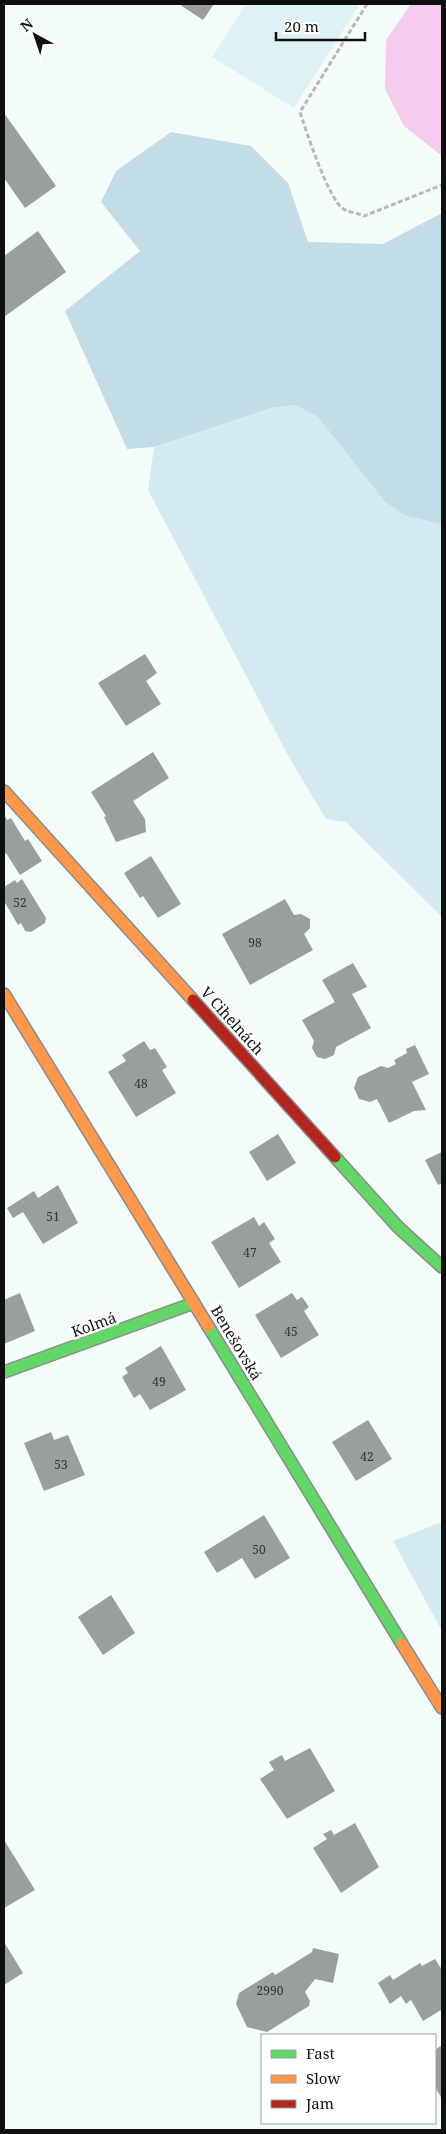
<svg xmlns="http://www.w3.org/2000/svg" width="446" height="2134" font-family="'Noto Serif',serif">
  <rect width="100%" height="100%" fill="#f4fcf9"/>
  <!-- green -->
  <g fill="#d4eaf1">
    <polygon points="295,405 318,417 385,502 406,516 442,524 442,917 346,822 326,819 290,759 148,490 154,447 271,408"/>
    <polygon points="442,1522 442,1631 393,1541"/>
  </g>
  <!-- forest -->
  <polygon fill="#c2dce8" points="171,132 251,146 288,183 308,242 383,244 442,213 442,524 406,516 385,502 318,417 295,405 271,408 154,447 127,449 65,311 140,251 101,202 116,171"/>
  <!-- pitch -->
  <polygon fill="#def2f5" points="246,4 360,4 294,108 212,57"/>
  <!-- water -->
  <polygon fill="#f5cbee" points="411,4 442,4 442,156 404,126 385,89 386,40"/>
  <!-- building -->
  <g fill="#99a09c">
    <polygon points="179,4 214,4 203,20"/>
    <polygon points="4,113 56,186 25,208 4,178"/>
    <polygon points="38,231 66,272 4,317 4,256"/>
    <polygon points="145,654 157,673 146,681 161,704 126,726 98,683"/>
    <polygon points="153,752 169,778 133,801 145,819 146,832 116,842 104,817 106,816 91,792"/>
    <polygon points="4,814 7,820 11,818 25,841 28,839 42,861 20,875 6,853 4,854"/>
    <polygon points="151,856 181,904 158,918 143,896 140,898 124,873"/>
    <polygon points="22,879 46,918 45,923 31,932 25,931 21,923 18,925 4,901 4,887 15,880 17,883"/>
    <polygon points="285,899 294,915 301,914 310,919 310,928 304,934 313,950 250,985 222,934"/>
    <polygon points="353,963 367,987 352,994 371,1028 336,1047 334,1055 325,1059 317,1057 312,1048 314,1041 302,1020 335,1002 322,980"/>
    <polygon points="144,1041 150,1050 155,1048 167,1067 162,1070 176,1093 136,1117 108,1072 126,1061 122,1055"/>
    <polygon points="415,1045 429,1074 412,1082 426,1110 414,1111 389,1123 377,1099 370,1102 359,1099 354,1088 358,1077 381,1066 388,1068 396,1064 394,1060 407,1053 406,1049"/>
    <polygon points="278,1134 296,1163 267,1181 249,1152"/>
    <polygon points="442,1152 442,1183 438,1185 425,1160"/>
    <polygon points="58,1185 78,1223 43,1244 23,1212 13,1218 7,1208 34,1191 38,1198"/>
    <polygon points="254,1217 259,1226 264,1222 275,1239 269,1243 281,1262 239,1288 211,1242"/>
    <polygon points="20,1293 35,1331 4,1344 4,1300"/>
    <polygon points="292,1293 297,1300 302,1297 309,1307 304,1311 319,1335 281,1358 255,1315"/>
    <polygon points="161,1346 186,1390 150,1410 140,1394 134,1398 122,1377 128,1373 125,1368"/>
    <polygon points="368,1420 392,1459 356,1481 332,1442"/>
    <polygon points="51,1432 54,1440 68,1435 85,1475 44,1491 24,1443"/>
    <polygon points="264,1515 290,1558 255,1579 242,1558 217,1573 204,1552"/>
    <polygon points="111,1595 135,1633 103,1655 78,1617"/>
    <polygon points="310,1748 335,1791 287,1819 260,1779 274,1770 269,1762 282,1755 285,1761"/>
    <polygon points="355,1823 379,1867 341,1893 313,1848 327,1839 323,1834 331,1830 334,1835"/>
    <polygon points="4,1840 35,1890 4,1908"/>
    <polygon points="4,1942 23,1973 4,1985"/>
    <polygon points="313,1948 339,1954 333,1983 315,1979 305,1992 310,2001 309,2006 267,2032 247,2027 236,2004 239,1993 273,1972 275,1975 312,1952"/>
    <polygon points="435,1959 442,1970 441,2010 423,2021 411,2000 406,2004 401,1996 390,2004 378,1983 390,1975 393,1980 420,1963 422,1966"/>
    <polygon points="442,2045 442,2099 435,2087 435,2050"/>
  </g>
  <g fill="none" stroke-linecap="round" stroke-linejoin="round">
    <!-- fast casing -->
    <g stroke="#898c8b" stroke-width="14">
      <g id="fast">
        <polyline points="335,1157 398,1227 442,1267"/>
        <polyline points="208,1326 402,1644"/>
        <polyline points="4,1372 194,1303"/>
      </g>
    </g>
    <!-- slow casing -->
    <g stroke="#898c8b" stroke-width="14">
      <g id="slow">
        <polyline points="4,791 193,1000"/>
        <polyline points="4,994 208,1326"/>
        <polyline points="402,1644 442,1708"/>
      </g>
    </g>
    <!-- jam casing -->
    <g stroke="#898c8b" stroke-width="14">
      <polyline id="jam" points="193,1000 335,1157"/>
    </g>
    <!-- path -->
    <path stroke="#b8b9b8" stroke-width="3" stroke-dasharray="5 2.5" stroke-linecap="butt" d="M 367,4 L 300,112 C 306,131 328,197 342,208 C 347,212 358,213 364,216 L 442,185"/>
    <!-- fast -->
    <use href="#fast" stroke="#63d668" stroke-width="11"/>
    <!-- slow -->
    <use href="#slow" stroke="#ff974d" stroke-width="11"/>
    <!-- jam -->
    <use href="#jam" stroke="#b3261e" stroke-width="11"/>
  </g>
  <g text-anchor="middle" stroke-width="5" stroke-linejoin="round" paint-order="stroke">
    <!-- number labels -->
    <g font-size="12" fill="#323332">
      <text x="20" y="907">52</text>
      <text x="255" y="947">98</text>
      <text x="141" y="1088">48</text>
      <text x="53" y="1221">51</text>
      <text x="250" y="1257">47</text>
      <text x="291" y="1336">45</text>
      <text x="159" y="1386">49</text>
      <text x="367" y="1461">42</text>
      <text x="61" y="1469">53</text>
      <text x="259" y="1554">50</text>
      <text x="270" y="1995">2990</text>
    </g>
    <!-- street labels -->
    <g font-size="15" fill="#0f0f0f" stroke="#fff">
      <text transform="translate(232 1021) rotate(48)" y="5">V Cihelnách</text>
      <text transform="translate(94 1325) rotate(-20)" y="5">Kolmá</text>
      <text transform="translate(236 1343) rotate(59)" y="5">Benešovská</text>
    </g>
  </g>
  <!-- border -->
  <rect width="446" height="2134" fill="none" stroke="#0f0f0f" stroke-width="10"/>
  <!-- legend -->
  <rect x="261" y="2034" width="175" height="90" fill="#ffffff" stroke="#9f9f9f"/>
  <rect x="271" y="2050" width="25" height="8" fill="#63d668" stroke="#9f9f9f"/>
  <text x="306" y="2059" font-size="15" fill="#0f0f0f">Fast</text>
  <rect x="271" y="2075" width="25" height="8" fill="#ff974d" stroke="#9f9f9f"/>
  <text x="306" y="2084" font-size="15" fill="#0f0f0f">Slow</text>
  <rect x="271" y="2100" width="25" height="8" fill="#b3261e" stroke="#9f9f9f"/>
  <text x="306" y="2109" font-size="15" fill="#0f0f0f">Jam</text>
  <!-- north arrow -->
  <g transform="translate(35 35) rotate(320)" stroke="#ffffff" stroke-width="4" paint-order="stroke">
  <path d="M0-4L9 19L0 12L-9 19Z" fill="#0f0f0f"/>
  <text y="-8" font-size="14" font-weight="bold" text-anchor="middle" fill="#0f0f0f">N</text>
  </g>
  <!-- scale -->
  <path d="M276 32v8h89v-8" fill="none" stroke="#0f0f0f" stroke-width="2.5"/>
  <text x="284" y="32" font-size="15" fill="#0f0f0f" stroke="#ffffff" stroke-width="4" paint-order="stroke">20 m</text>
</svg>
